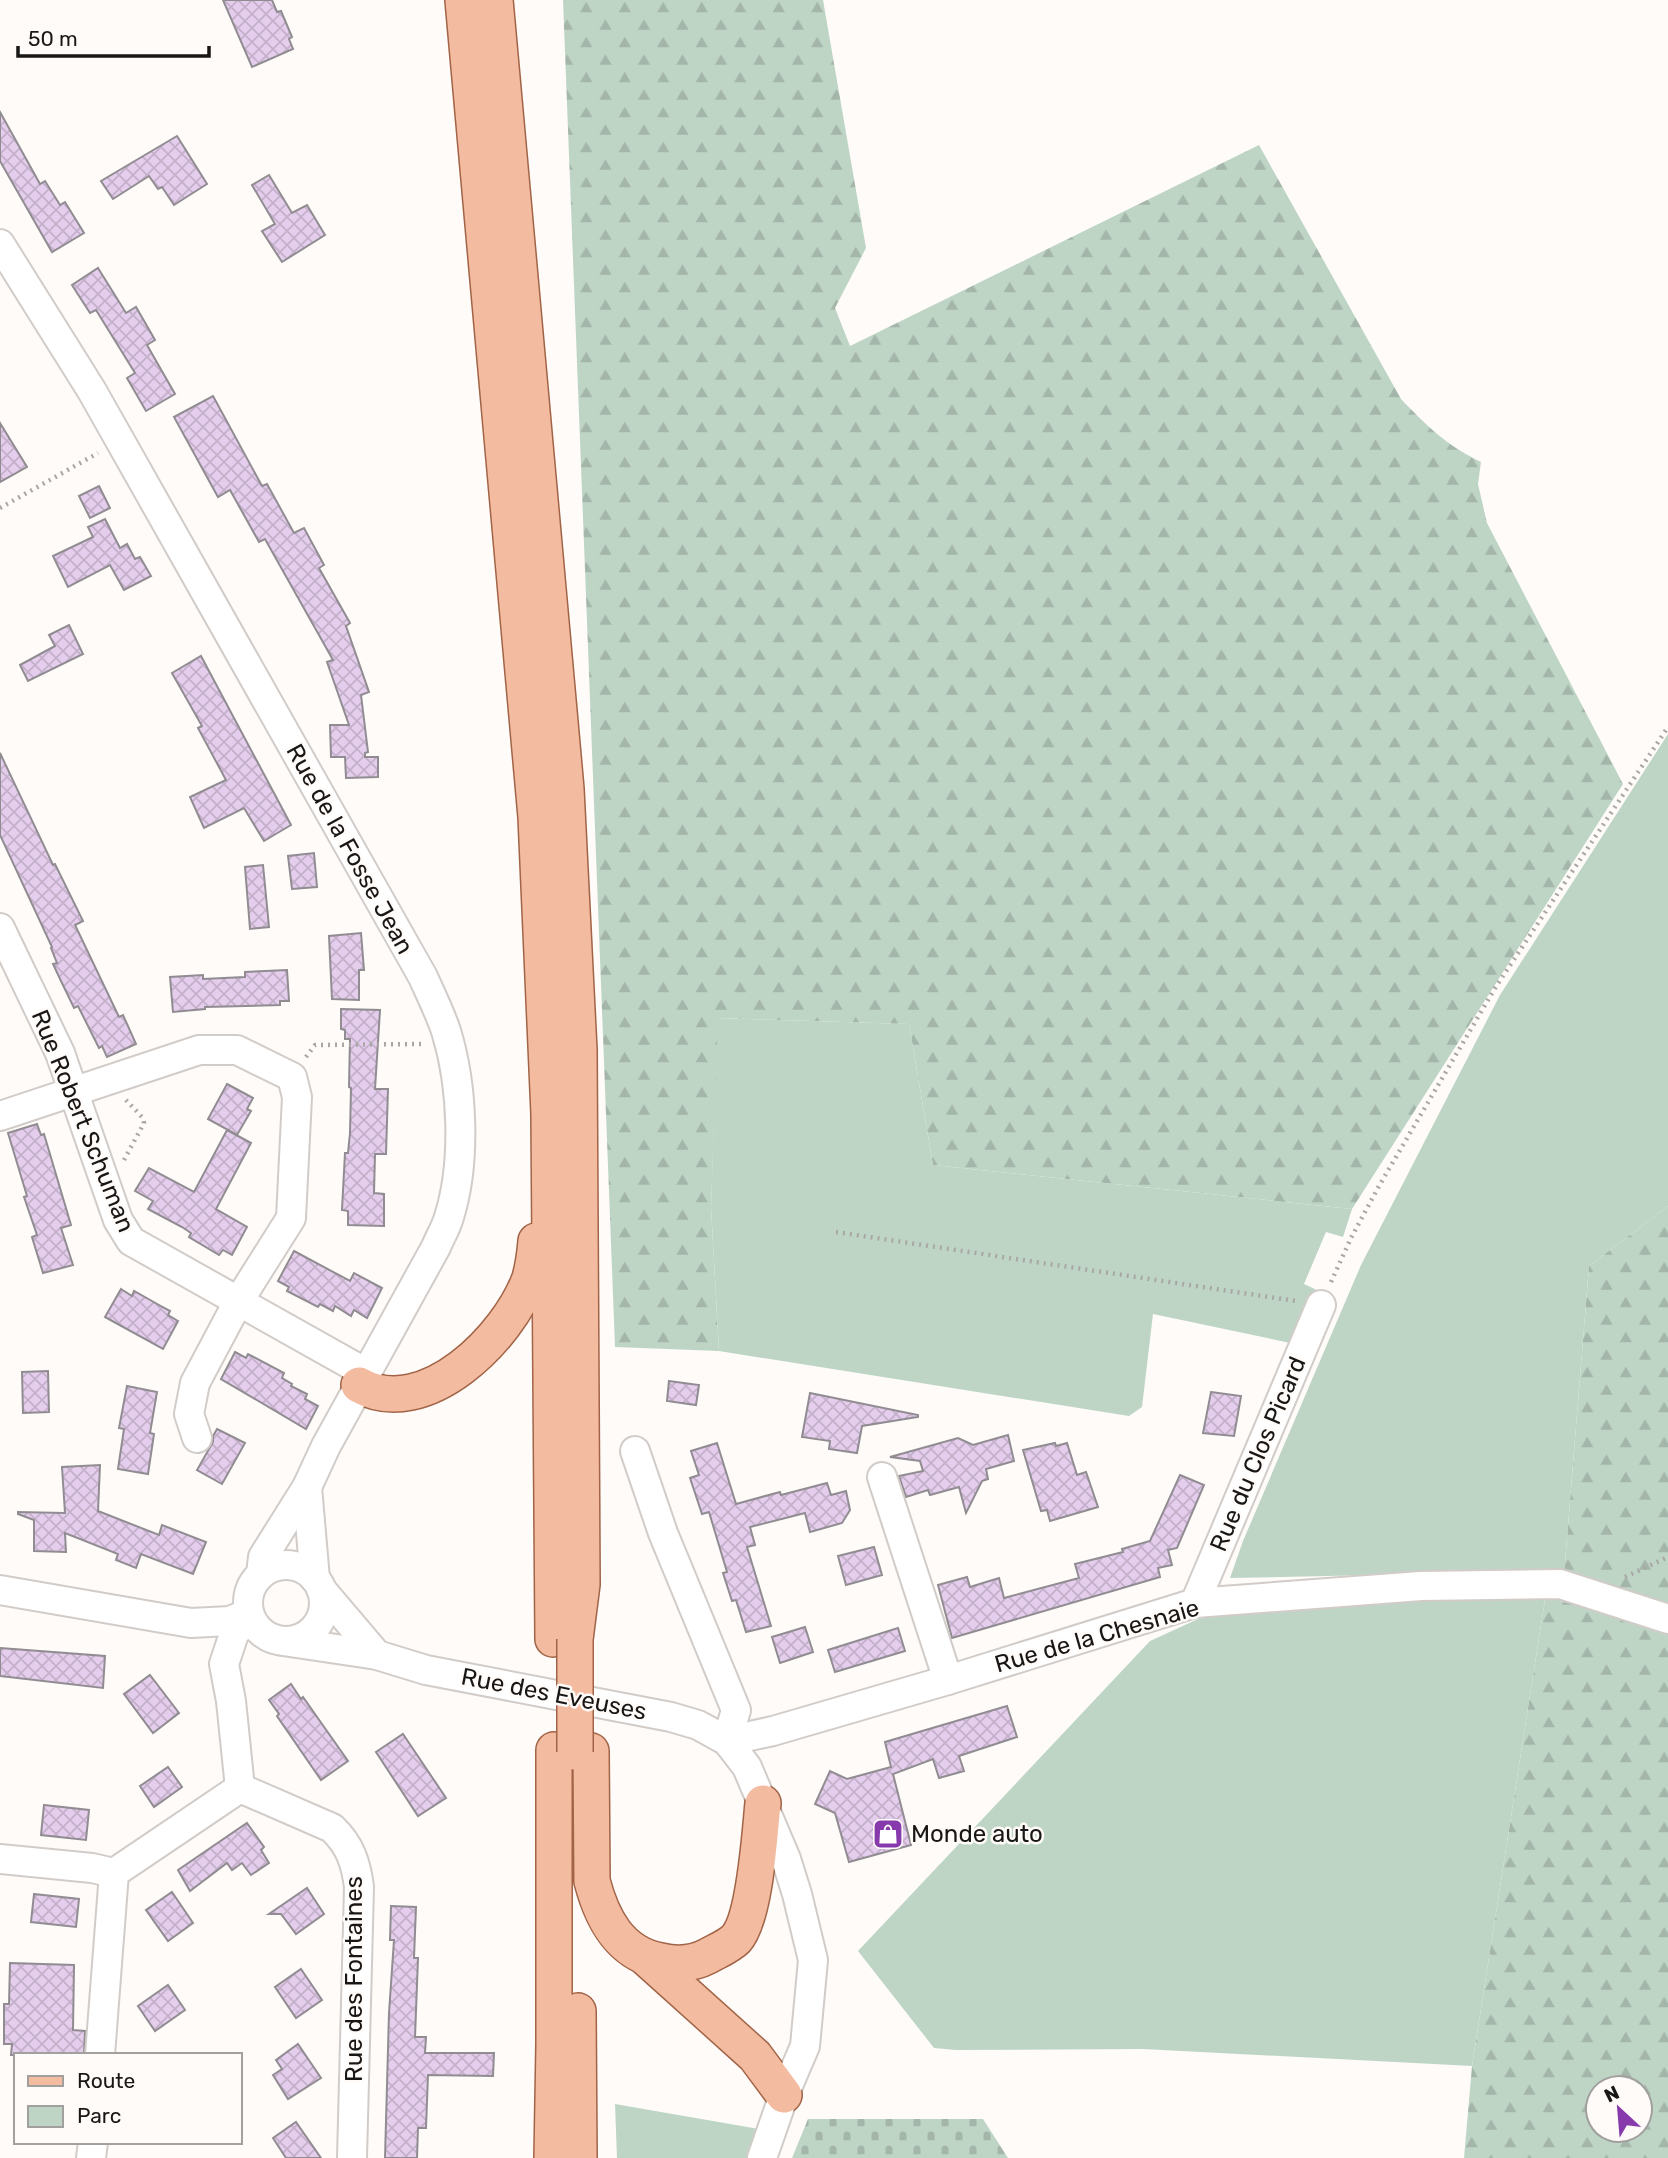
<svg xmlns="http://www.w3.org/2000/svg" width="1668" height="2158" font-family="Rubik,sans-serif">
  <defs>
    <pattern id="forest-firs" width="22" height="20" patternUnits="userSpaceOnUse" patternTransform="scale(1.75)"><rect width="22" height="20" fill="#bed5c6"/><path d="M5 1l3.5 6h-7zM16 11l3.5 6h-7z" fill="#a3b6a9"/></pattern>
    <pattern id="cemetery-stones" width="16" height="16" patternUnits="userSpaceOnUse" patternTransform="scale(1.75)"><rect width="16" height="16" fill="#bed5c6"/><path d="M2 7V4a2 2 0 0 1 4 0v3zM10 15v-3a2 2 0 0 1 4 0v3z" fill="#a3b6a9"/></pattern>
    <pattern id="building-cross-hatch" width="8" height="8" patternUnits="userSpaceOnUse" patternTransform="scale(1.75)"><rect width="8" height="8" fill="#e5ceed"/><path d="M0 0l8 8M0 8l8-8" fill="none" stroke="#c4b0ca"/></pattern>
  </defs>
  <rect width="100%" height="100%" fill="#fefbf9"/>
  <!-- green -->
  <g fill="#bed5c6">
    <polygon points="1668,734 1668,1206 1589,1266 1564,1575 1374,1575 1230,1578 1243,1541 1361,1265 1500,995"/>
    <polygon points="717,1018 909,1024 933,1165 1352,1209 1343,1237 1326,1232 1304,1284 1319,1291 1300,1345 1153,1314 1142,1407 1129,1416 719,1351 711,1207"/>
    <polygon points="1546,1593 1472,2066 1143,2049 956,2050 934,2048 858,1951 1150,1641 1198,1619 1341,1598"/>
    <polygon points="615,2104 759,2129 747,2158 617,2158"/>
  </g>
  <!-- forest -->
  <g fill="url(#forest-firs)" fill-rule="evenodd">
    <path d="M 563,0 L 823,0 L 866,248 L 835,308 L 850,346 L 1259,145 L 1401,399 C 1428,427 1446,445 1481,462 L 1478,484 L 1487,523 L 1623,784 L 1352,1209 L 933,1165 L 909,1024 L 718,1018 L 711,1207 L 719,1351 L 615,1347 Z"/>
    <path d="M 1668,1206 L 1668,2158 L 1464,2158 L 1472,2066 L 1546,1593 L 1564,1575 L 1589,1266 ZM 1598,2088 L 1640,2088 L 1640,2130 L 1598,2130 Z"/>
  </g>
  <!-- cemetery -->
  <polygon fill="url(#cemetery-stones)" points="808,2119 983,2119 1008,2158 792,2158"/>
  <!-- building -->
  <g fill="url(#building-cross-hatch)" stroke="#908c91" stroke-width="2">
    <polygon points="223,0 272,0 277,12 281,11 292,37 289,39 293,49 252,67"/>
    <polygon points="0,112 40,184 45,181 60,205 65,202 84,233 52,252 0,161"/>
    <polygon points="177,136 207,184 174,205 162,187 158,189 149,176 113,199 101,181"/>
    <polygon points="269,175 292,213 307,205 325,235 282,262 262,231 275,224 252,185"/>
    <polygon points="98,268 126,313 136,307 155,340 147,345 175,394 146,411 127,378 135,373 96,310 90,313 72,285"/>
    <polygon points="213,396 262,486 267,484 294,533 304,528 324,565 319,568 350,623 346,626 369,692 361,695 368,752 365,753 365,757 378,757 378,777 346,778 345,757 331,757 330,725 349,725 327,662 333,660 265,539 259,542 230,490 218,497 174,417"/>
    <polygon points="0,423 27,467 0,482"/>
    <polygon points="99,486 110,508 90,518 79,496"/>
    <polygon points="105,519 120,548 127,544 135,559 140,557 151,576 124,590 110,565 68,587 53,556 93,537 88,527"/>
    <polygon points="69,625 83,654 28,681 20,665 55,646 49,635"/>
    <polygon points="201,656 291,825 264,841 244,808 204,828 190,797 226,780 198,728 202,726 172,673"/>
    <polygon points="0,753 53,865 55,864 83,921 75,925 119,1017 123,1015 136,1044 107,1057 102,1046 99,1048 78,1006 74,1008 61,981 53,964 57,963 51,948 52,947 0,835"/>
    <polygon points="314,853 317,887 292,889 288,856"/>
    <polygon points="263,865 269,927 250,929 245,867"/>
    <polygon points="361,933 364,970 359,970 359,1000 332,999 329,936"/>
    <polygon points="287,970 289,1001 280,1001 280,1005 205,1007 205,1009 173,1012 170,977 203,975 203,979 245,977 245,972"/>
    <polygon points="341,1009 380,1010 375,1089 388,1089 386,1154 375,1154 374,1193 384,1194 384,1226 348,1225 348,1211 342,1210 345,1153 348,1153 350,1133 351,1088 349,1087 350,1039 345,1039 345,1030 341,1029"/>
    <polygon points="227,1084 253,1098 247,1109 251,1111 237,1135 208,1119"/>
    <polygon points="37,1124 41,1135 44,1134 71,1225 61,1228 73,1265 43,1273 32,1237 37,1235 24,1197 27,1196 8,1133"/>
    <polygon points="227,1130 251,1143 216,1209 247,1227 232,1255 223,1250 219,1255 189,1237 191,1233 182,1227 148,1209 153,1201 135,1191 149,1168 194,1192"/>
    <polygon points="294,1251 350,1281 354,1273 382,1288 367,1318 354,1310 351,1316 335,1306 333,1311 320,1304 318,1307 287,1291 289,1287 278,1281"/>
    <polygon points="121,1289 132,1296 134,1291 159,1305 170,1311 168,1315 178,1321 163,1349 105,1317"/>
    <polygon points="235,1352 246,1358 248,1354 284,1373 282,1378 292,1384 291,1386 307,1394 305,1399 318,1406 306,1429 221,1379"/>
    <polygon points="48,1371 49,1412 23,1413 22,1372"/>
    <polygon points="669,1381 699,1385 696,1405 667,1401"/>
    <polygon points="127,1386 157,1392 150,1433 154,1434 148,1474 118,1469 124,1429 119,1428"/>
    <polygon points="1211,1392 1241,1396 1234,1436 1203,1433"/>
    <polygon points="810,1393 918,1415 918,1417 862,1426 857,1453 829,1449 830,1441 802,1437"/>
    <polygon points="217,1429 245,1443 222,1484 197,1470 213,1442 213,1436"/>
    <polygon points="1008,1435 1014,1461 986,1469 988,1479 982,1481 966,1513 959,1487 930,1495 928,1490 906,1497 899,1476 923,1471 920,1461 890,1457 958,1438 973,1445"/>
    <polygon points="717,1443 736,1504 780,1492 781,1495 827,1483 831,1495 846,1491 850,1510 842,1523 810,1532 805,1513 750,1527 755,1545 747,1547 771,1626 746,1632 736,1600 732,1601 723,1573 727,1572 709,1512 702,1514 690,1478 699,1475 691,1451"/>
    <polygon points="1055,1443 1056,1446 1067,1443 1077,1475 1086,1472 1098,1507 1050,1521 1047,1510 1041,1511 1023,1450"/>
    <polygon points="100,1465 98,1511 159,1535 162,1525 206,1542 193,1574 141,1554 136,1568 116,1560 118,1554 65,1533 66,1552 34,1551 34,1520 18,1514 18,1512 65,1513 62,1467"/>
    <polygon points="1180,1475 1204,1485 1177,1548 1168,1550 1172,1565 1158,1568 1160,1577 952,1638 938,1585 967,1577 970,1587 999,1578 1004,1598 1079,1578 1075,1564 1123,1552 1122,1549 1150,1541"/>
    <polygon points="874,1547 882,1575 846,1585 838,1556"/>
    <polygon points="805,1627 813,1652 780,1663 772,1637"/>
    <polygon points="898,1628 905,1651 835,1672 828,1650"/>
    <polygon points="0,1648 105,1656 103,1688 0,1676"/>
    <polygon points="150,1675 179,1713 153,1733 124,1694"/>
    <polygon points="291,1684 301,1699 303,1697 348,1761 321,1780 277,1716 279,1714 269,1700"/>
    <polygon points="1007,1706 1017,1737 959,1756 964,1771 939,1778 933,1759 893,1774 911,1845 849,1862 835,1813 815,1804 830,1771 847,1779 891,1767 885,1742"/>
    <polygon points="403,1734 446,1798 418,1816 376,1752"/>
    <polygon points="168,1767 182,1787 154,1807 140,1786"/>
    <polygon points="44,1805 89,1810 86,1840 41,1835"/>
    <polygon points="247,1823 264,1847 261,1850 269,1863 251,1875 242,1863 232,1870 227,1863 190,1891 178,1870"/>
    <polygon points="307,1888 324,1914 296,1934 281,1914 269,1914"/>
    <polygon points="172,1892 193,1923 168,1941 146,1910"/>
    <polygon points="34,1894 79,1899 76,1927 31,1922"/>
    <polygon points="391,1906 416,1907 414,1958 418,1958 415,2037 426,2037 425,2053 494,2053 493,2076 428,2075 426,2128 418,2128 417,2158 385,2158 389,2013 394,1940 390,1940"/>
    <polygon points="10,1963 74,1965 73,2030 85,2031 84,2055 11,2055 12,2044 4,2044 4,2004 9,2004"/>
    <polygon points="301,1969 322,2000 296,2018 275,1987"/>
    <polygon points="168,1985 185,2010 155,2031 138,2006"/>
    <polygon points="298,2044 321,2078 288,2099 273,2075 282,2069 276,2060"/>
    <polygon points="296,2122 321,2158 286,2158 273,2138"/>
  </g>
  <g fill="none" stroke-linecap="round" stroke-linejoin="round">
    <!-- minor casing -->
    <g stroke="#d2ccc9" stroke-width="32">
      <g id="minor">
        <path d="M 0,244 L 92,391 L 423,977 C 431,995 440,1013 446,1031 C 463,1086 466,1163 449,1217 C 446,1228 440,1237 436,1247 L 326,1446 L 307,1487 L 263,1557 L 261,1574"/>
        <polyline points="0,928 60,1053 118,1220 131,1241 366,1373"/>
        <polyline points="0,1116 199,1050 237,1050 292,1077 297,1097 291,1218 238,1302 195,1383 189,1414 197,1438"/>
        <polyline points="635,1451 663,1533 736,1710 727,1741"/>
        <polyline points="882,1477 948,1680"/>
        <polyline points="307,1487 315,1579"/>
        <circle cx="286" cy="1603" r="38"/>
        <polyline points="321,1589 377,1655"/>
        <polyline points="0,1590 191,1623 230,1621 249,1613"/>
        <polyline points="1195,1603 1321,1305"/>
        <polyline points="283,1641 377,1655 426,1670 671,1717 698,1725 727,1741 747,1767 786,1859 797,1894 813,1960 805,2046 784,2095 762,2158"/>
        <polyline points="727,1741 773,1731 948,1680 1195,1603 1421,1586 1560,1584 1668,1619"/>
        <path d="M 240,1788 L 332,1828 C 350,1845 356,1863 359,1887 L 352,2158"/>
        <polyline points="240,1788 231,1701 224,1664 235,1631 252,1620"/>
        <polyline points="0,1859 92,1868 114,1873"/>
        <polyline points="100,2055 114,1873 240,1788"/>
        <polyline points="91,2158 93,2142"/>
      </g>
    </g>
    <!-- major casing -->
    <g stroke="#a26447" stroke-width="38">
      <g id="major">
        <polyline points="463,0 536,817 549,1114 553,1639"/>
        <polyline points="495,0 566,789 579,1050 582,1584 575,1639"/>
        <path d="M 359,1385 C 425,1422 509,1337 530,1278 C 533,1267 535,1253 536,1241"/>
        <path d="M 591,1751 L 592,1881 C 602,1919 620,1954 661,1961 C 678,1965 693,1964 708,1956 C 717,1951 729,1946 736,1939 C 755,1918 760,1833 763,1803"/>
        <polyline points="646,1958 755,2056 784,2095"/>
        <polyline points="578,2011 579,2158"/>
        <polyline points="552,2158 554,2044 554,1750"/>
      </g>
    </g>
    <!-- path -->
    <g stroke="#a9a7a5" stroke-width="4.5" stroke-dasharray="2 5" stroke-linecap="butt">
      <polyline points="0,508 98,453"/>
      <polyline points="306,1057 315,1045 425,1044"/>
      <polyline points="124,1160 144,1123 143,1118 126,1100"/>
      <polyline points="836,1232 1296,1301"/>
      <polyline points="1331,1282 1351,1238 1379,1186 1495,988 1668,727"/>
      <polyline points="1625,1577 1668,1557"/>
    </g>
    <!-- minor -->
    <use href="#minor" stroke="#fff" stroke-width="28"/>
    <!-- major -->
    <use href="#major" stroke="#f3bba0" stroke-width="35"/>
    <!-- major-bridge casing -->
    <g stroke="#a26447" stroke-width="38" stroke-linecap="butt">
      <polyline id="major-bridge" points="575,1752 575,1639"/>
    </g>
    <!-- major-bridge -->
    <use href="#major-bridge" stroke="#f3bba0" stroke-width="35"/>
  </g>
  <!-- icons -->
  <defs>
    <g id="shop-square" transform="scale(1.575)"><rect x="-9" y="-9" width="18" height="18" rx="4" fill="#873aab" stroke="#fefbf9"/><path d="M-5-2.5h2.3a2.7 3.5 0 0 1 5.4 0H5L5.5 6h-11ZM-1.5-2.5h3a1.5 2.3 0 0 0-3 0Z" fill="#fff"/></g>
  </defs>
  <g fill-rule="evenodd">
    <use href="#shop-square" x="888" y="1834"/>
  </g>
  <g text-anchor="middle" stroke-width="5" stroke-linejoin="round" paint-order="stroke">
    <!-- street labels -->
    <g font-size="24" fill="#191716" stroke="#fefbf9">
      <text transform="translate(350 849) rotate(61)" y="8">Rue de la Fosse Jean</text>
      <text transform="translate(83 1121) rotate(68)" y="8">Rue Robert Schuman</text>
      <text transform="translate(1258 1454) rotate(-67)" y="8">Rue du Clos Picard</text>
      <text transform="translate(1097 1636) rotate(-16)" y="8">Rue de la Chesnaie</text>
      <text transform="translate(554 1694) rotate(11)" y="8">Rue des Eveuses</text>
      <text transform="translate(354 1979) rotate(-90)" y="8">Rue des Fontaines</text>
    </g>
    <!-- poi labels -->
    <g font-size="24" fill="#191716" stroke="#fefbf9" text-anchor="start">
      <text x="911" y="1842">Monde auto</text>
    </g>
  </g>
  <!-- legend -->
  <rect x="14" y="2053" width="228" height="91" fill="#fefbf9" stroke="#a2a09e" stroke-width="2"/>
  <rect x="28" y="2076" width="35" height="10" fill="#f3bba0" stroke="#a2a09e" stroke-width="2"/>
  <text x="77" y="2088" font-size="21" fill="#191716">Route</text>
  <rect x="28" y="2106" width="35" height="21" fill="#bed5c6" stroke="#a2a09e" stroke-width="2"/>
  <text x="77" y="2123" font-size="21" fill="#191716">Parc</text>
  <!-- north arrow -->
  <g transform="translate(1619 2109) rotate(334)"><circle r="33" fill="#fefbf9" stroke="#a2a09e" stroke-width="2"/>
  <path d="M0-5L12 26L0 18L-12 26Z" fill="#873aab"/>
  <text y="-10" font-size="19" font-weight="bold" text-anchor="middle" fill="#191716">N</text>
  </g>
  <!-- scale -->
  <path d="M18 46v10h191v-10" fill="none" stroke="#191716" stroke-width="3.5"/>
  <text x="28" y="46" font-size="21" fill="#191716" stroke="#fefbf9" stroke-width="5" paint-order="stroke">50 m</text>
</svg>
